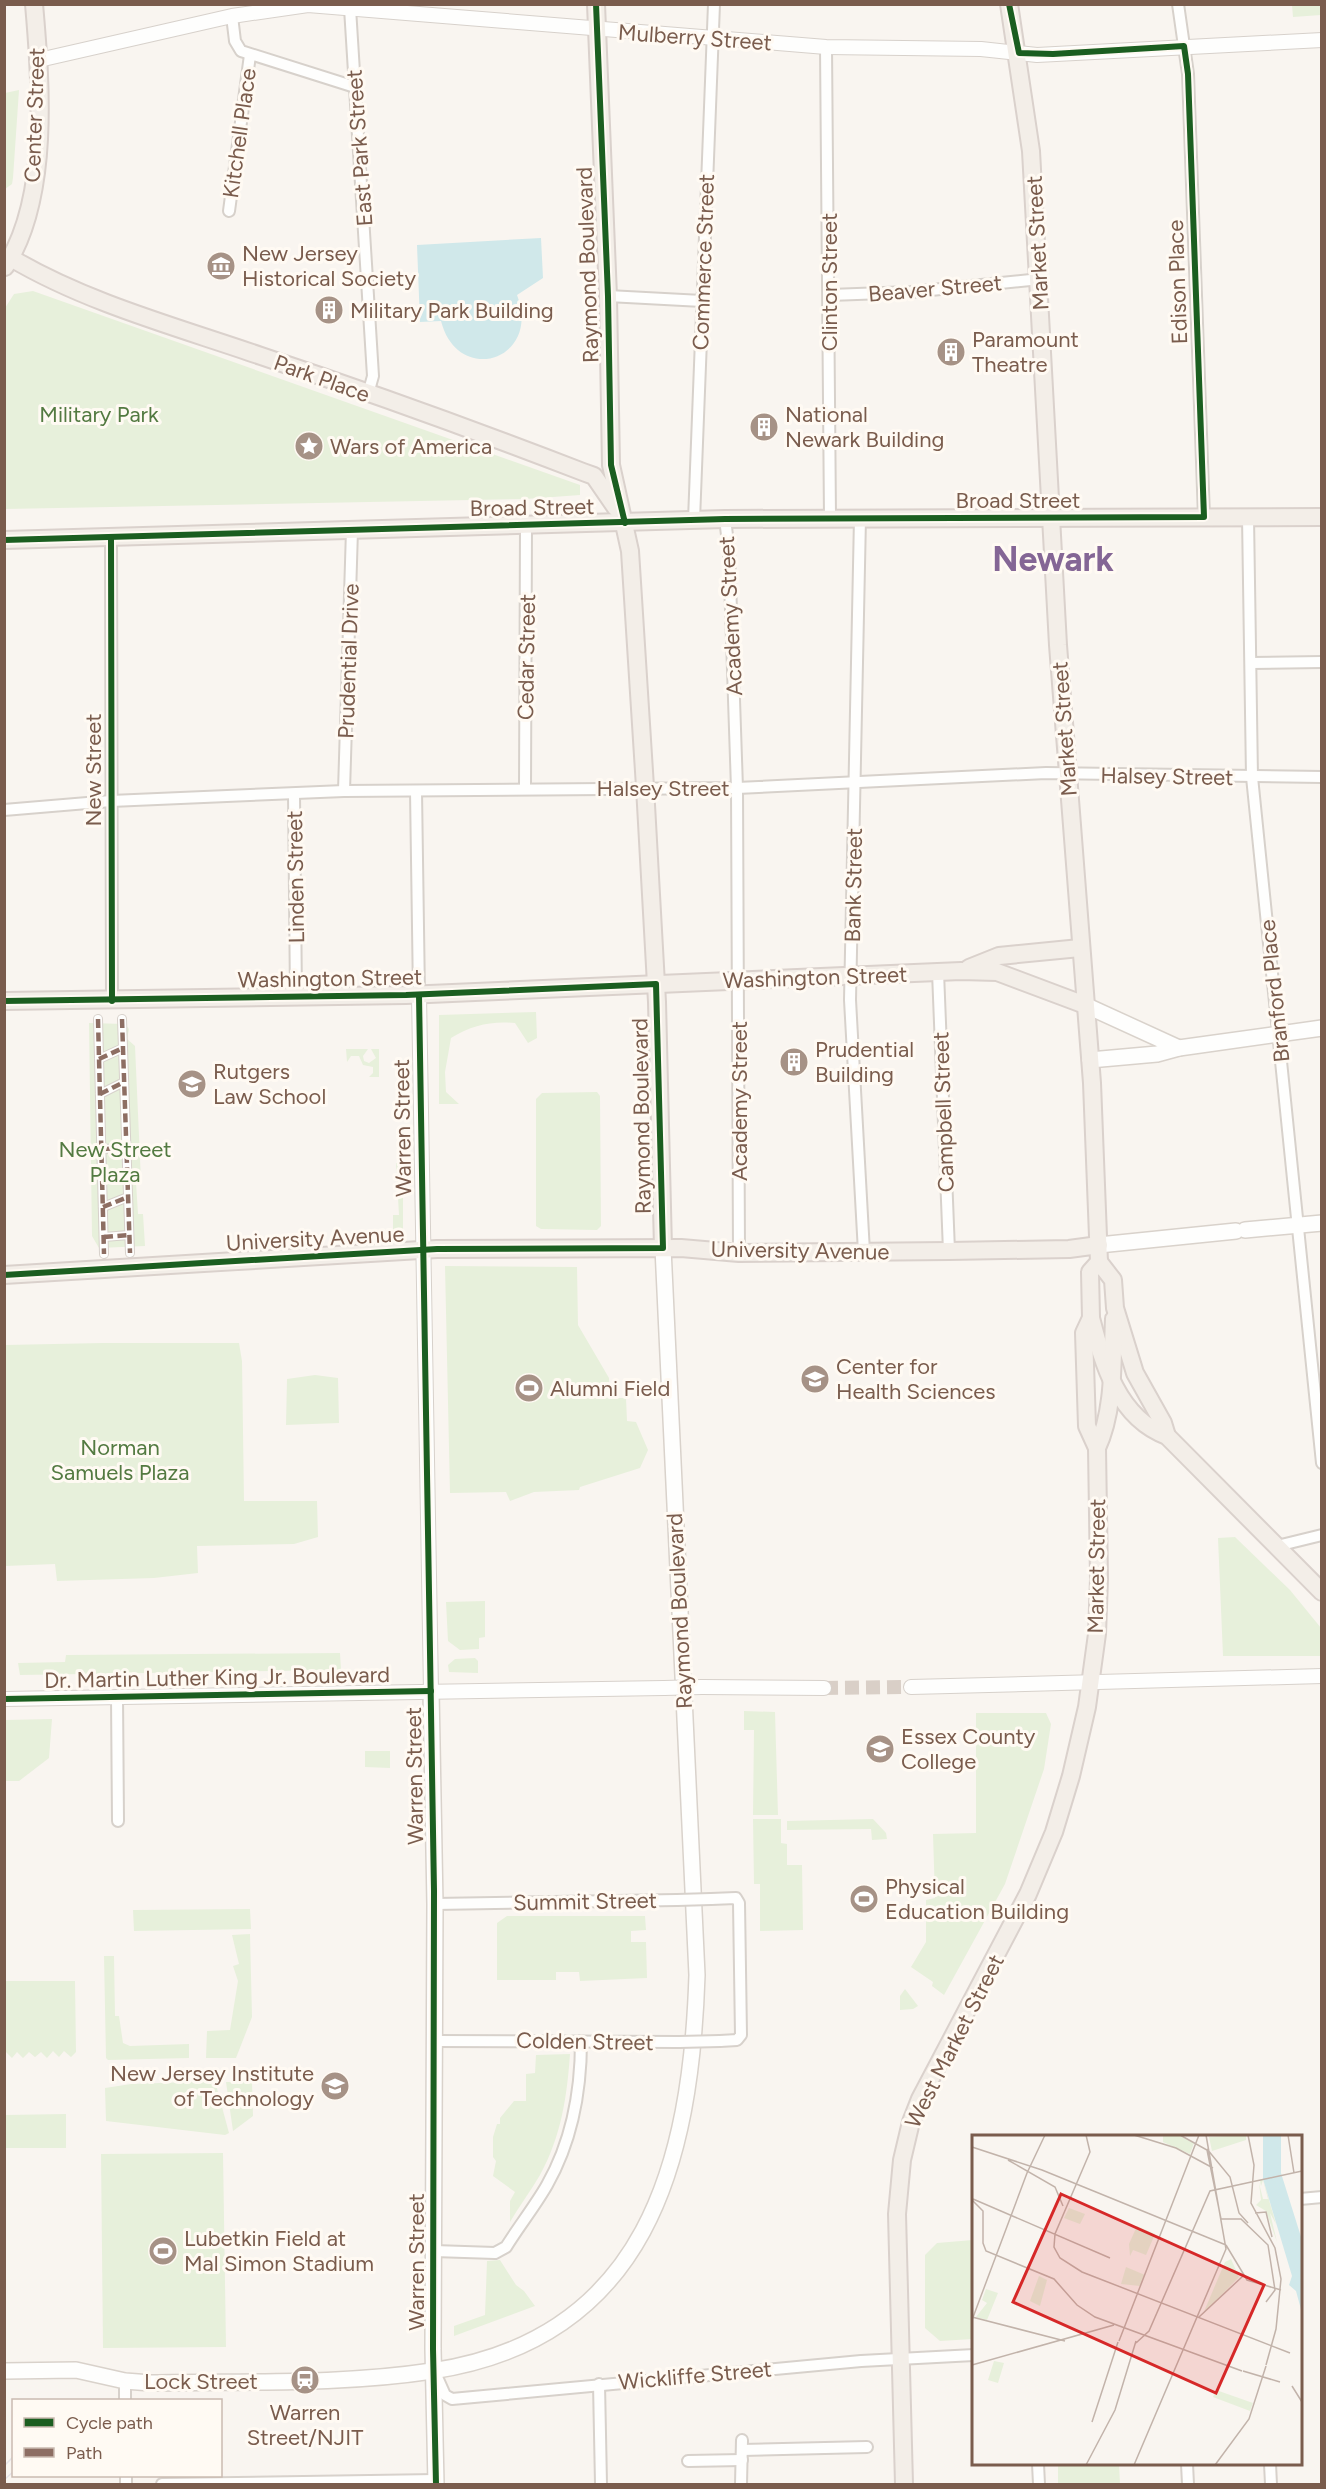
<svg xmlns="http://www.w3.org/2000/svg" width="1326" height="2489" font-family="Figtree,sans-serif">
  <rect width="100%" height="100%" fill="#f9f5f0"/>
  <!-- green -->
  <g fill="#e7f0db">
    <polygon points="1292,5 1321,5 1321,15 1293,17"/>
    <polygon points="19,90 13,178 12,184 5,189 5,93"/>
    <polygon points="33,291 580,485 580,495 526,499 5,509 5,308 14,294"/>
    <path d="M 536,1012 L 537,1038 L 528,1043 L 515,1023 C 491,1021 472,1025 451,1038 L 445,1072 L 446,1092 L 459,1104 L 439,1104 L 439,1015 Z"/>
    <polygon points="89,1023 125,1024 129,1029 127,1039 135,1046 141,1181 136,1182 138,1214 143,1214 145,1246 99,1248 92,1236"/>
    <polygon points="346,1049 368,1049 363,1056 364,1061 369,1063 376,1058 371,1049 379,1049 379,1077 369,1077 373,1073 373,1067 363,1065 359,1056 351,1056 347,1062"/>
    <polygon points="597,1092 600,1096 601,1226 597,1230 541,1229 536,1226 536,1099 542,1093"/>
    <polygon points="396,1163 403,1163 403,1230 393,1233 393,1215 399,1215"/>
    <polygon points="445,1266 577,1267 578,1325 609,1378 610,1398 626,1398 627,1421 636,1422 648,1450 640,1468 580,1487 579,1490 534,1492 510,1501 506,1492 450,1493"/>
    <polygon points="103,1343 239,1343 242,1361 244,1501 317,1501 318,1537 294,1544 197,1546 198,1573 154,1578 57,1581 55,1564 5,1566 5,1345"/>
    <polygon points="315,1375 338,1378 339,1423 286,1425 287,1379"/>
    <polygon points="1235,1537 1290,1590 1321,1628 1321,1656 1223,1656 1218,1538"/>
    <polygon points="485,1601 485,1637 479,1638 479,1649 460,1650 448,1641 446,1602"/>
    <polygon points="340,1653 341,1670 20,1675 18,1663 65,1662 66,1655"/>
    <polygon points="475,1658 478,1661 478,1673 449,1672 448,1665 455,1659"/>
    <polygon points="744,1711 775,1712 778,1815 753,1815 754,1730 744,1730"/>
    <polygon points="976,1713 1046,1713 1051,1724 1044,1769 1005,1884 944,1995 932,1986 933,1982 911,1967 926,1942 926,1900 935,1898 933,1834 976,1833"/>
    <polygon points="52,1719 49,1758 19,1781 5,1781 5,1720"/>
    <polygon points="365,1751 390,1751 390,1768 365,1767"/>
    <polygon points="753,1819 781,1819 781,1843 787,1844 787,1865 802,1865 803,1930 760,1931 760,1884 754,1884"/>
    <polygon points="873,1819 886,1833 887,1839 872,1840 871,1829 787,1830 787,1821"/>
    <polygon points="250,1909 251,1929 134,1931 133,1910"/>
    <polygon points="507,1916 645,1916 646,1930 631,1931 631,1942 646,1942 647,1978 580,1981 579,1972 556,1972 556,1980 497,1980 497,1923"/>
    <polygon points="250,1934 252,2017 236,2058 206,2058 207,2031 230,2030 238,1981 233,1966 239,1964 232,1935"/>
    <polygon points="104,1956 114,1956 115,2016 119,2016 123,2043 130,2046 189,2044 189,2058 108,2060 106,2058"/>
    <polygon points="5,1981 75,1981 76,2052 71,2057 64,2051 59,2057 53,2051 47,2058 41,2052 35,2057 29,2052 23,2058 17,2052 12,2058 5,2051"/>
    <polygon points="905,1989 918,2006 913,2009 900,2010 900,1996"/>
    <path d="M 570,2054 C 567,2097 561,2137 540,2175 C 531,2191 519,2206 510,2222 L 510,2201 L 515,2192 L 493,2176 L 496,2161 L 493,2157 L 493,2137 L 497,2124 L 500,2124 L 500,2118 L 514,2101 L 526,2101 L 526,2074 L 535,2073 L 536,2055 Z"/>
    <polygon points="215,2081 229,2133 225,2135 106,2121 105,2088 131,2084"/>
    <polygon points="226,2082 252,2082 253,2116 233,2131"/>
    <polygon points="66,2114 66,2148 5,2148 5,2115"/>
    <polygon points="223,2153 226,2347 103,2348 101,2154"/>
    <polygon points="973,2240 973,2339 940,2341 925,2328 925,2255 937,2243"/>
    <polygon points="500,2260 516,2285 524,2291 535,2306 454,2336 454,2326 485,2315 487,2261"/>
    <polygon points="1058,2464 1119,2464 1120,2484 1058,2484"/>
  </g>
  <!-- water -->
  <path fill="#d0e8ea" d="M 541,238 L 543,278 L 517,295 C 542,360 458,387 441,321 L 420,322 L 417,245 Z"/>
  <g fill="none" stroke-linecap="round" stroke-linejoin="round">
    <!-- tertiary-tunnel -->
    <polyline stroke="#d9cfc7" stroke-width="14" stroke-dasharray="14 7" stroke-linecap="butt" points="824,1688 911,1687"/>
    <!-- pedestrian casing -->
    <g stroke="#d7d1cb" stroke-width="10">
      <g id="pedestrian">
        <polyline points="98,1019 104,1254"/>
        <polyline points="122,1019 130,1253"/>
        <polyline points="99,1059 123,1048"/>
        <polyline points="100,1094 124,1082"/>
        <polyline points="102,1149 126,1148"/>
        <polyline points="103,1207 128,1197"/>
        <polyline points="104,1237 129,1235"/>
      </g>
    </g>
    <!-- minor casing -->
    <g stroke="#d7d1cb" stroke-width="14">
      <g id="minor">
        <polyline points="1178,4 1188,74 1204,517"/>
        <polyline points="350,8 373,376 368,394"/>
        <polyline points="232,16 235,41 241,51 355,87"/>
        <polyline points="826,47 830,518"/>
        <polyline points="229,211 250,55"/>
        <polyline points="830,295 911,292 1040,279"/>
        <polyline points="608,296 702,301"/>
        <polyline points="1248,517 1252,777 1322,1463"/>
        <polyline points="860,518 850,1000 864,1252"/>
        <polyline points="725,519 729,551 737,788 739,1253"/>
        <polyline points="694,520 714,4"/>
        <polyline points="111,538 112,1001"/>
        <polyline points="1251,663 1322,662"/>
        <polyline points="525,789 526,526"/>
        <polyline points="344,791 352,530"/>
        <polyline points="416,791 419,995"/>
        <polyline points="294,794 296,997"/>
        <polyline points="4,810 111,801 344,791 737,788 1046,773 1322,777"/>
        <polyline points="938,972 949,1251"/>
        <polyline points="1277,1546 1322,1535"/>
        <polyline points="117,1696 118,1821"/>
        <polyline points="711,1899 736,1898 739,1903 741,2035 737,2040 720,2041"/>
        <polyline points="435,1904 677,1900"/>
        <polyline points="434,2041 679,2042"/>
        <polyline points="1300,2199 1322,2197"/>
        <path d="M 434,2251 L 495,2253 L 506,2247 C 519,2226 535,2206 547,2185 C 572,2141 581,2091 581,2041"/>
        <polyline points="437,2377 445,2395 452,2399 861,2361 974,2355"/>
        <polyline points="125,2381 125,2400"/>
        <polyline points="599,2384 601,2484"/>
        <polyline points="742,2450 867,2447"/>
        <polyline points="688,2461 742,2460"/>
        <polyline points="1038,2464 1039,2484"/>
        <polyline points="1187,2464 1188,2484"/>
        <polyline points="1270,2464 1271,2484"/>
        <polyline points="126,2476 126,2484"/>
        <polyline points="162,2484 436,2480"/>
        <polyline points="741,2484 742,2440"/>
      </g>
    </g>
    <!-- tertiary casing -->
    <g stroke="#d7d1cb" stroke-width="16">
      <g id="tertiary">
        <polyline points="39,60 232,16 308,5 826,47 981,49 1037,55 1322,40"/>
        <polyline points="419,995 431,1691"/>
        <polyline points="702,1687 824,1688"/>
        <polyline points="911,1687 1322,1676"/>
        <polyline points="4,1699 664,1688"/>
      </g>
    </g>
    <!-- secondary casing -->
    <g stroke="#d9d2cb" stroke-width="18">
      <g id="secondary">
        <polyline points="1085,1005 1179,1048"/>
        <polyline points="1090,1060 1157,1054 1179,1048 1322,1028"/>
        <polyline points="1245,1230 1322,1223"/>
        <polyline points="1099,1245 1236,1231"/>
        <polyline points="431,1691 435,1904 433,2349 436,2484"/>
        <path d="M 4,2371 L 76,2370 L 125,2381 L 151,2383 C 244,2381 340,2385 432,2371 C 647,2339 691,2162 697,1975 L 663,1248"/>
      </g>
    </g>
    <!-- primary casing -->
    <g stroke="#dad1cc" stroke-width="20">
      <g id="primary">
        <polyline points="596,4 608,296 611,465 630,551 645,787 657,1002 663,1248"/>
        <path d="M 11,258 C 87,303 177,327 261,356 C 369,392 477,431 583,472 L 594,476 L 616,508"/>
        <path d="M 5,267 C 50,198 41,83 34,4"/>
        <polyline points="4,540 725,519 1322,517"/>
        <polyline points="969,968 999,956 1080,948"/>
        <polyline points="4,1001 406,995 961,971 997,972 1085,1005"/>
        <polyline points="1099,1262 1113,1280 1115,1308 1135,1373 1163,1423 1167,1436"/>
        <polyline points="4,1275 437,1249 681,1248 739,1253 949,1251 1069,1249 1099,1245"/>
        <path d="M 1091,1318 C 1103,1363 1118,1418 1167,1436 L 1322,1592"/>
        <path d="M 1097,1448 C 1115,1409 1112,1361 1114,1319"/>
        <polyline points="904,2484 897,2214 902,2160 911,2122 920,2099 1028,1894 1054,1832 1071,1776 1087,1707 1097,1634 1099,1579 1097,1448 1087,1426 1084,1333 1091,1318 1090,1272 1099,1262 1092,1083 1058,645 1031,151 1009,4"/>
      </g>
    </g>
    <!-- pedestrian -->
    <use href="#pedestrian" stroke="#fefefd" stroke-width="8"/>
    <!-- minor -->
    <use href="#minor" stroke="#fefefd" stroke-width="10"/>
    <!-- tertiary -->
    <use href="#tertiary" stroke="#fefefd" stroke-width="14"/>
    <!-- secondary -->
    <use href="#secondary" stroke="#fefefd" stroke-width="15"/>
    <!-- primary -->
    <use href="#primary" stroke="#f3eee8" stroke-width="16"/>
    <!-- tram -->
    <g stroke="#e6e3e7" stroke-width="1.5">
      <polyline points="4,2466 14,2456"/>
      <polyline points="4,2480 14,2471"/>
    </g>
    <!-- minor-bridge casing -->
    <g stroke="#d7d1cb" stroke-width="14" stroke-linecap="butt">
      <g id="minor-bridge">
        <polyline points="677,1900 711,1899"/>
        <polyline points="679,2042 720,2041"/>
      </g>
    </g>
    <!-- tertiary-bridge casing -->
    <g stroke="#d7d1cb" stroke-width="16" stroke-linecap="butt">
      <polyline id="tertiary-bridge" points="664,1688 702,1687"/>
    </g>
    <!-- minor-bridge -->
    <use href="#minor-bridge" stroke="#fefefd" stroke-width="10"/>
    <!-- tertiary-bridge -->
    <use href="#tertiary-bridge" stroke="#fefefd" stroke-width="14"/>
    <!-- quiet -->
    <g stroke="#8d6e63" stroke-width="4.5" stroke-dasharray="9 4.5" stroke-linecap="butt">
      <polyline points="98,1019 104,1254"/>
      <polyline points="122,1019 130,1253"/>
      <polyline points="99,1059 123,1048"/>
      <polyline points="100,1094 124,1082"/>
      <polyline points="102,1149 126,1148"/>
      <polyline points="103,1207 128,1197"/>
      <polyline points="104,1237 129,1235"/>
    </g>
    <!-- cycleway casing -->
    <g stroke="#fffaf3" stroke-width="10">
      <g id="cycleway">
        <polyline points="596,4 608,296 611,465 625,523"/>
        <polyline points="111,538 112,1001"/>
        <polyline points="4,540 725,519 1204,517 1188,74 1184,46 1053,54 1019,53 1009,4"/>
        <polyline points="419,995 434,1891 433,2349 436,2484"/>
        <polyline points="4,1001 406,995 656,984 663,1248 437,1249 4,1275"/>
        <polyline points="4,1699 431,1691"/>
      </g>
    </g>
    <!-- cycleway -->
    <use href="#cycleway" stroke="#1b5e20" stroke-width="6"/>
  </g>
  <!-- icons -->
  <defs>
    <g id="museum-disc" transform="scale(1.5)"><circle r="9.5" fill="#a69286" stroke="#fffaf3"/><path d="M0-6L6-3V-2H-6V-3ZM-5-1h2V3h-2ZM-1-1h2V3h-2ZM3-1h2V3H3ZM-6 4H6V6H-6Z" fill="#fff"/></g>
    <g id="building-disc" transform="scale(1.5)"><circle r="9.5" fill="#a69286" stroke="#fffaf3"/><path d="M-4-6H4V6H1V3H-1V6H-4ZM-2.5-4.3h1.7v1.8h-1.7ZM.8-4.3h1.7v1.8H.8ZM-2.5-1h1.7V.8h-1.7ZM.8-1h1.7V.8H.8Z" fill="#fff"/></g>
    <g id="sight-disc" transform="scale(1.5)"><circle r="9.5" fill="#a69286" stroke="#fffaf3"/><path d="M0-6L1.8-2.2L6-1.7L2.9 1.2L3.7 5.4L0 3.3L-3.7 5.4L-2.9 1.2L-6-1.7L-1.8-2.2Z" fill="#fff"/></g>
    <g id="university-disc" transform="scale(1.5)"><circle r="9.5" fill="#a69286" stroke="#fffaf3"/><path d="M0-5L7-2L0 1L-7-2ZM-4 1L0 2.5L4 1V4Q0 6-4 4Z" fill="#fff"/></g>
    <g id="stadium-disc" transform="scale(1.5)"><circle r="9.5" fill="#a69286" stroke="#fffaf3"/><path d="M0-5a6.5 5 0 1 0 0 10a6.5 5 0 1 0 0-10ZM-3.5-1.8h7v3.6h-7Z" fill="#fff"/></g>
    <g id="station-disc" transform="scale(1.5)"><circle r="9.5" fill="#a69286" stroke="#fffaf3"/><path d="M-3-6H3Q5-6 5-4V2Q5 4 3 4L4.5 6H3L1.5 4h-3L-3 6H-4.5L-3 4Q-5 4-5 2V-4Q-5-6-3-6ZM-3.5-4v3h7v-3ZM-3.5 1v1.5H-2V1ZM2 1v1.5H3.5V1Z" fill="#fff"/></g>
  </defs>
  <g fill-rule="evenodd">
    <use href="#museum-disc" x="221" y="266"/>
    <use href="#building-disc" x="329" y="310"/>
    <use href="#building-disc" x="951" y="352"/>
    <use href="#building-disc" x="764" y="427"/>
    <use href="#sight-disc" x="309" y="446"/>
    <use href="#building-disc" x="794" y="1062"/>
    <use href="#university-disc" x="192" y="1084"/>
    <use href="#university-disc" x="815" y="1379"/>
    <use href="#stadium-disc" x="529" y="1388"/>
    <use href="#university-disc" x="880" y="1749"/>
    <use href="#stadium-disc" x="864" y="1899"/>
    <use href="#university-disc" x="335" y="2086"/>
    <use href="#stadium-disc" x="163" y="2251"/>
    <use href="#station-disc" x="305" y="2380"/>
  </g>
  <g text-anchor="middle" stroke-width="6" stroke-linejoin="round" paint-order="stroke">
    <!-- street labels -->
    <g font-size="22" fill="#7a5c4d" stroke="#fffaf3">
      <text transform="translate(695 37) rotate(4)" y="8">Mulberry Street</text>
      <text transform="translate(34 115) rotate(-88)" y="8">Center Street</text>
      <text transform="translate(239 133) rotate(-82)" y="8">Kitchell Place</text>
      <text transform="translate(359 148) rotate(-94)" y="8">East Park Street</text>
      <text transform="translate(1037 243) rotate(-93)" y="8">Market Street</text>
      <text transform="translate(703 262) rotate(-88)" y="8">Commerce Street</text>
      <text transform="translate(587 265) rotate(-92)" y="8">Raymond Boulevard</text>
      <text transform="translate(829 282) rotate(-90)" y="8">Clinton Street</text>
      <text transform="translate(1177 282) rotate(-92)" y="8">Edison Place</text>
      <text transform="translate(935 288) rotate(-5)" y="8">Beaver Street</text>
      <text transform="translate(322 378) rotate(20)" y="8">Park Place</text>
      <text x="1018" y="508">Broad Street</text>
      <text transform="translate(532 507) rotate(-1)" y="8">Broad Street</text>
      <text transform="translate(730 616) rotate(-93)" y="8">Academy Street</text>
      <text transform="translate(526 657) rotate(-89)" y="8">Cedar Street</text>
      <text transform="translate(348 661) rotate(-88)" y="8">Prudential Drive</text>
      <text transform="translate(1064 729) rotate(-94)" y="8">Market Street</text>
      <text transform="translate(93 770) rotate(-90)" y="8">New Street</text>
      <text transform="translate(1167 776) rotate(1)" y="8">Halsey Street</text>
      <text x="663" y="796">Halsey Street</text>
      <text transform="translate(295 877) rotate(-91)" y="8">Linden Street</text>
      <text transform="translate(853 885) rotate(-89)" y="8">Bank Street</text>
      <text transform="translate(815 977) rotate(-2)" y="8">Washington Street</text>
      <text transform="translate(330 978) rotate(-1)" y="8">Washington Street</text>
      <text transform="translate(1274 991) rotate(-96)" y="8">Branford Place</text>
      <text transform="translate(739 1101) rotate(-90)" y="8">Academy Street</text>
      <text transform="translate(943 1112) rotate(-92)" y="8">Campbell Street</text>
      <text transform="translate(641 1116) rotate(-91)" y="8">Raymond Boulevard</text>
      <text transform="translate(402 1128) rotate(-91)" y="8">Warren Street</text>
      <text transform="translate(315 1238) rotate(-3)" y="8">University Avenue</text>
      <text transform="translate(800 1250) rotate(1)" y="8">University Avenue</text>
      <text transform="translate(1096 1566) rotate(-89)" y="8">Market Street</text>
      <text transform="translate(679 1611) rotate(-93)" y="8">Raymond Boulevard</text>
      <text transform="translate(217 1677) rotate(-1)" y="8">Dr. Martin Luther King Jr. Boulevard</text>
      <text transform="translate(414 1776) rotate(-91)" y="8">Warren Street</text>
      <text transform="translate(585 1901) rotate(-1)" y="8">Summit Street</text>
      <text transform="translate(585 2041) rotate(1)" y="8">Colden Street</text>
      <text transform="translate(954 2041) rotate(-63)" y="8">West Market Street</text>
      <text transform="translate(416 2262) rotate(-90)" y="8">Warren Street</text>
      <text transform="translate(695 2375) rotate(-5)" y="8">Wickliffe Street</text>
      <text x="201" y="2389">Lock Street</text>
    </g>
    <!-- poi labels -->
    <g font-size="22" fill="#7a5c4d" stroke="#fffaf3" text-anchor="start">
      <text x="242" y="261">New Jersey<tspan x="242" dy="25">Historical Society</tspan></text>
      <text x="350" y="318">Military Park Building</text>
      <text x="972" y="347">Paramount<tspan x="972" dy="25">Theatre</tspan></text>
      <text x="785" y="422">National<tspan x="785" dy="25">Newark Building</tspan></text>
      <text x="330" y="454">Wars of America</text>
      <text x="815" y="1057">Prudential<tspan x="815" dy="25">Building</tspan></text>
      <text x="213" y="1079">Rutgers<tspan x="213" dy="25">Law School</tspan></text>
      <text x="836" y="1374">Center for<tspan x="836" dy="25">Health Sciences</tspan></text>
      <text x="550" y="1396">Alumni Field</text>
      <text x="901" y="1744">Essex County<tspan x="901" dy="25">College</tspan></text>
      <text x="885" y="1894">Physical<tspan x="885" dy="25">Education Building</tspan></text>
      <text x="314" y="2081" text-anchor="end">New Jersey Institute<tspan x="314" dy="25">of Technology</tspan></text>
      <text x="184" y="2246">Lubetkin Field at<tspan x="184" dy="25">Mal Simon Stadium</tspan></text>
      <text x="305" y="2420" text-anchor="middle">Warren<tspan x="305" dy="25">Street/NJIT</tspan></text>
    </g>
    <!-- park labels -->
    <g font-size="22" fill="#537a41" stroke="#fffaf3">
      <text x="99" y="422">Military Park</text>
      <text x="115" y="1157">New Street<tspan x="115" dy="25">Plaza</tspan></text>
      <text x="120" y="1455">Norman<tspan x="120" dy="25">Samuels Plaza</tspan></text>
    </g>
    <!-- town labels -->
    <g font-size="34" font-weight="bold" fill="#846695" stroke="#fffaf3">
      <text x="1053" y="571">Newark</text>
    </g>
  </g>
  <!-- overview -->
  <g transform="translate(972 2135)">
    <rect width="330" height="330" fill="#f9f5f0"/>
    <path d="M 191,0 L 206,0 L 222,8 L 218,19 L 191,7 ZM 274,0 L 274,5 L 240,16 L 237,2 ZM 291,44 L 304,89 L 298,78 L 305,107 L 294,76 L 284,70 L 289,65 L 287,48 L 291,64 L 296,64 L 291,45 L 289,51 L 288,45 ZM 97,73 L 113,79 L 108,89 L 92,83 ZM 165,91 L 183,99 L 174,120 L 161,115 L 158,121 L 157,109 ZM 259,124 L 267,142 L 231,179 L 253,127 ZM 154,132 L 173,140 L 168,151 L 149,149 ZM 67,141 L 75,145 L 68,171 L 58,166 ZM 14,154 L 26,158 L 15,185 L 4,182 L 15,168 L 10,165 ZM 22,226 L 32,228 L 26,248 L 16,245 ZM 244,255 L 281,268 L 278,276 L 241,262 Z" fill="#e7f0db"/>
    <path d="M 291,0 L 309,0 L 309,38 L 330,105 L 330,178 L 324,156 L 317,150 L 320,141 L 291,44 Z" fill="#d0e8ea"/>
    <path fill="none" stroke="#c2b3aa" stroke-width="1.5" d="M 114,0 L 118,17 L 83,99 L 82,112 L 88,123 L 110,137 L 318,218M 162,0 L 204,13 L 241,33M 208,0 L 235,15 L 249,84 L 269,84 L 296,110 L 303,155 L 294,167M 276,0 L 282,30 L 279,68 L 303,113 L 309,144 L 304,194 L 294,230M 316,0 L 322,38M 0,12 L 70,35 L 254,110M 235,14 L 258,42 L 267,78 L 276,88M 36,25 L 83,52 L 91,71M 1,64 L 138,123M 0,65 L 11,76 L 11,108 L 14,116 L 82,144 L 105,170 L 123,182 L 270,236M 283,78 L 294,77 L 300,102M 254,110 L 275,145 L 309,155M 0,182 L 93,206M 227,182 L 271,141M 0,185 L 55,38 L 73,0M 147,206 L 227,0M 164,208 L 177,196 L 238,56 L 330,36M 0,230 L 142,190M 271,236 L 308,247M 320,251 L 330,267M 120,287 L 146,207M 114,330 L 143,275 L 164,206M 162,330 L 254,114 L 234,0M 243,330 L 277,284 L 294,231"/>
    <path fill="#d62828" fill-opacity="0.15" stroke="#d62828" stroke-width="3" d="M 89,59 L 292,150 L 244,258 L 41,167 Z"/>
    <rect width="330" height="330" fill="none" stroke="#7a5c4d" stroke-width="3"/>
  </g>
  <!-- border -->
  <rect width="1326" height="2489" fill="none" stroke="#7a5c4d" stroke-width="12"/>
  <!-- legend -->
  <rect x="12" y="2399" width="210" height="78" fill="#fffaf3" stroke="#cabbb1" stroke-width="1.5"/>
  <rect x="24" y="2418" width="30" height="9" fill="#1b5e20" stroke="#cabbb1" stroke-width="1.5"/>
  <text x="66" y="2429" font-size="18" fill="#7a5c4d">Cycle path</text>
  <rect x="24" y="2448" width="30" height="9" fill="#8d6e63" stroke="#cabbb1" stroke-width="1.5"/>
  <text x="66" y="2459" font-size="18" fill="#7a5c4d">Path</text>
</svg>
